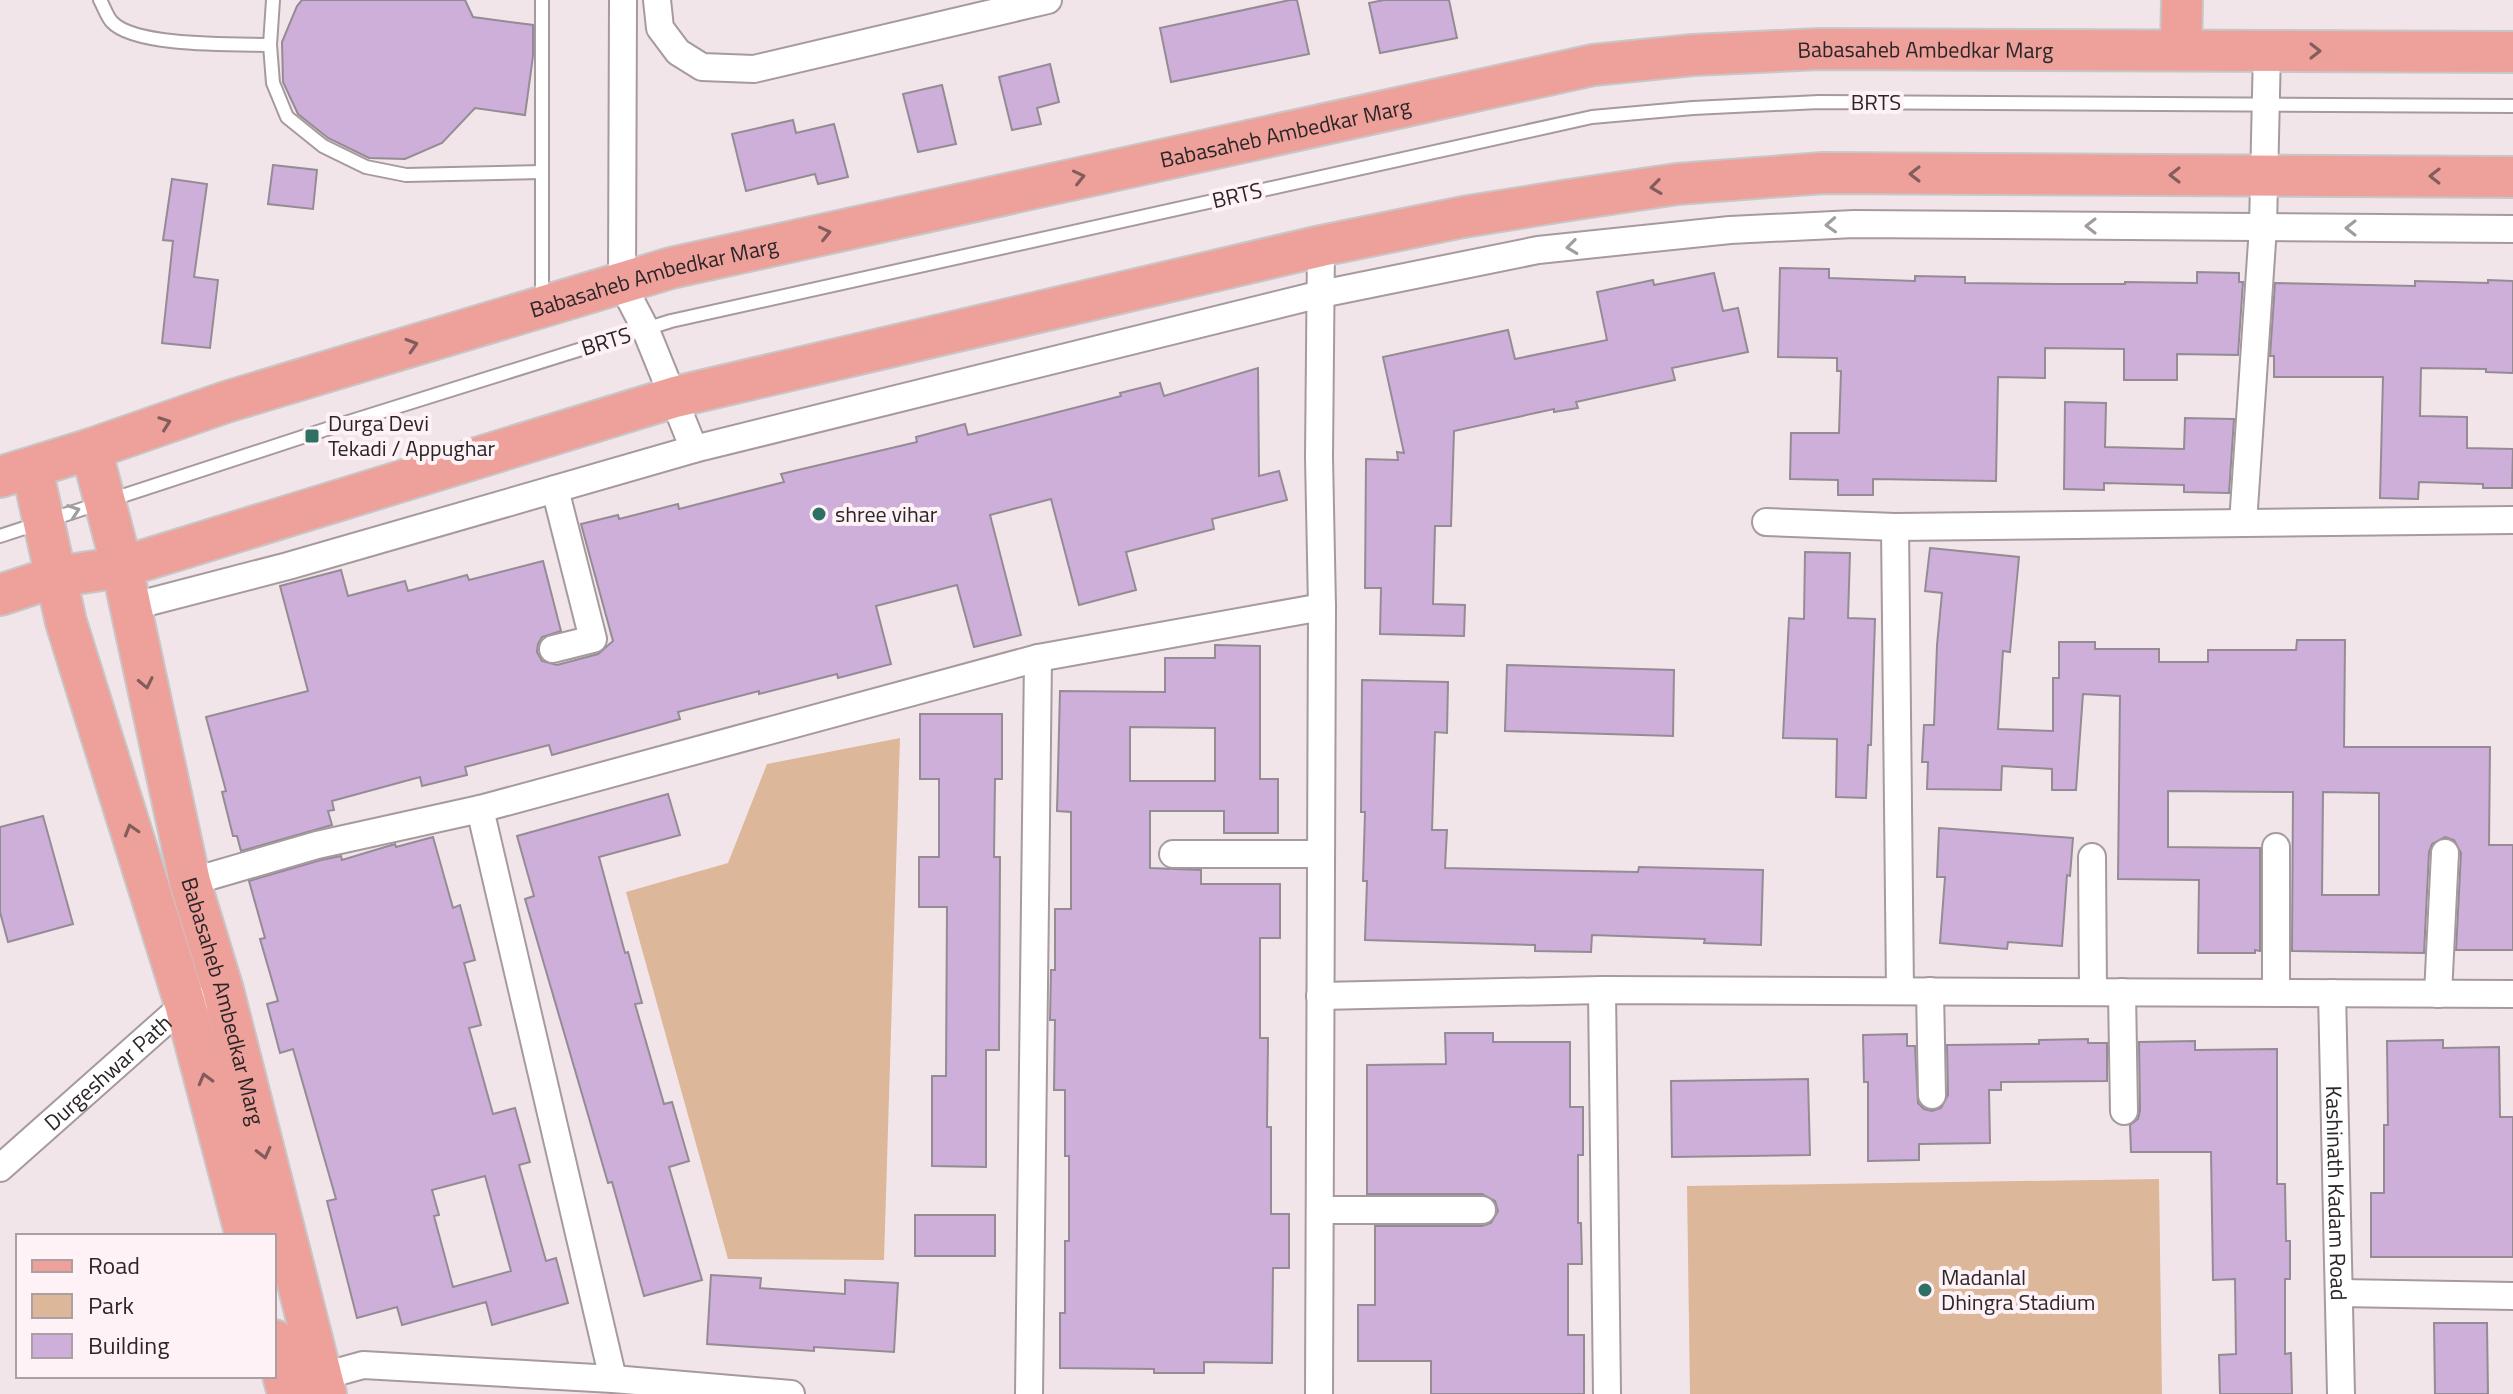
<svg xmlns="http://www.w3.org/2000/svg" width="2513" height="1394" font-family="'Titillium Web',sans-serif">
  <rect width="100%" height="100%" fill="#f2e5ea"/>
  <!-- green -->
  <g fill="#ddb799">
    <polygon points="900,738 884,1260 728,1259 626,892 728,863 767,764"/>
    <polygon points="2159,1179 2162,1394 1690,1394 1687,1186"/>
  </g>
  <!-- building -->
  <g fill="#ceafd9" stroke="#938c95" stroke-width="2" fill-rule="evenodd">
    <polygon points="302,0 465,0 473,17 533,25 533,56 525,115 475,108 442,143 405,159 369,158 328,138 298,114 283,82 282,42 297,6"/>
    <polygon points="1290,0 1297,0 1309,54 1171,82 1160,28"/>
    <polygon points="1384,0 1449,0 1457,38 1380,53 1369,3"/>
    <polygon points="1050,64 1059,102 1037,108 1041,124 1012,130 999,77"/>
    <polygon points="942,85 956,144 918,152 903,94"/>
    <polygon points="793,120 796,133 834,124 848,177 818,184 815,174 746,191 732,134"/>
    <polygon points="273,165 317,170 313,209 268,204"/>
    <polygon points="172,179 207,184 194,277 218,280 210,348 162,343 173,241 163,240"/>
    <polygon points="1780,268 1829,269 1829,278 1915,281 1915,276 1965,277 1965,283 2057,284 2125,284 2125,282 2197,283 2197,272 2239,273 2239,282 2243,282 2238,355 2177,354 2177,380 2124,380 2124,349 2045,348 2045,378 1998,377 1996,481 1873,479 1873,495 1838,495 1838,480 1790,479 1791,433 1839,433 1841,371 1837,371 1837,358 1778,357"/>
    <polygon points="1714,273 1723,311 1738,308 1748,352 1672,368 1675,380 1576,402 1578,408 1554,412 1554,409 1454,431 1451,526 1435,526 1433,604 1465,605 1464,636 1380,634 1381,588 1365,588 1366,459 1398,460 1397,452 1404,453 1383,357 1508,330 1515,359 1607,340 1597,292 1653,280 1654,285"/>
    <polygon points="2488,280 2513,281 2513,373 2486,372 2486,369 2421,368 2420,416 2467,417 2467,448 2513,449 2512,488 2483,488 2483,484 2419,482 2418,499 2380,498 2383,377 2274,377 2274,356 2270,356 2275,283 2415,286 2415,281 2488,283"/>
    <polygon points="1258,368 1259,476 1279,471 1287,500 1212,519 1214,529 1126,552 1136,590 1079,605 1051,499 990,515 1021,635 974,647 957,585 876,606 891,664 838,678 837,674 759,694 759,691 678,712 680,719 552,755 549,745 465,767 467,775 422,786 420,777 332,801 334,810 328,811 332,825 241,851 237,836 233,836 222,792 226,791 206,717 308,691 280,586 341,570 348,596 405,581 408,591 467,575 469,580 543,561 561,631 542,637 538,644 537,652 542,661 557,665 598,654 613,641 581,524 618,515 619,519 678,504 679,509 784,482 781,474 917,442 916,437 965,424 968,435 1121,396 1120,393 1160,383 1164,396"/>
    <polygon points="2065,402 2106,403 2105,447 2184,449 2185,418 2234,419 2229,493 2184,492 2184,485 2104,483 2104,490 2064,489"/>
    <path d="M 1930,548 L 2019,557 L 2010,652 L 2003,651 L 1998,729 L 2053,731 L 2053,678 L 2059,678 L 2059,642 L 2095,642 L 2095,649 L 2159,649 L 2159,662 L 2208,662 L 2208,650 L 2296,650 L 2297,640 L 2345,640 L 2344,747 L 2490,747 L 2489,845 L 2513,845 L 2513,950 L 2456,950 L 2461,853 L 2454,840 L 2445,837 L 2432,844 L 2429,852 L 2424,953 L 2292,951 L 2293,792 L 2168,791 L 2168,847 L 2260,848 L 2260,951 L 2255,950 L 2255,953 L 2198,953 L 2199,880 L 2118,879 L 2120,696 L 2083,694 L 2076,790 L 2052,790 L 2052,769 L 2002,766 L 2001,790 L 1927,789 L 1928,762 L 1922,762 L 1924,725 L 1934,725 L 1937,645 L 1942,593 L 1925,591 ZM 2323,792 L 2379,793 L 2379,895 L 2322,895 Z"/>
    <polygon points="1805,552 1850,553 1848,618 1875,619 1871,745 1868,745 1866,798 1836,797 1837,739 1783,738 1789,618 1804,619"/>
    <path d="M 1215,645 L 1260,646 L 1260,779 L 1278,779 L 1278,833 L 1224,833 L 1224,811 L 1150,811 L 1150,868 L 1201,870 L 1201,884 L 1280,884 L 1280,938 L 1260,938 L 1260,1038 L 1268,1038 L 1267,1127 L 1271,1127 L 1271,1214 L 1289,1214 L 1289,1268 L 1273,1268 L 1272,1363 L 1204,1362 L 1204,1373 L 1154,1373 L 1154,1369 L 1060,1368 L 1060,1313 L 1065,1313 L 1065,1241 L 1069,1241 L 1069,1156 L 1065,1156 L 1065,1090 L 1054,1090 L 1055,1020 L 1050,1020 L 1051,970 L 1055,970 L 1055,909 L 1071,909 L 1071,812 L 1057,811 L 1060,691 L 1165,692 L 1165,658 L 1215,658 ZM 1130,727 L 1215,728 L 1215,781 L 1130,781 Z"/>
    <polygon points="1507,665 1674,670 1673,736 1505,731"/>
    <polygon points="1362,680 1448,682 1447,733 1435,732 1432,830 1447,830 1445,868 1638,872 1639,867 1763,870 1761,945 1704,943 1705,939 1592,935 1591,952 1535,951 1535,945 1365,940 1367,881 1363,881 1365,812 1361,812"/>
    <polygon points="920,714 1002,714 1002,779 995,779 994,857 1000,857 999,1050 986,1050 986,1167 932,1166 932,1076 946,1076 947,907 919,907 919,857 939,857 939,779 920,779"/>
    <polygon points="668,794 680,835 599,857 625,953 628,952 642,1003 635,1004 664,1104 672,1102 689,1161 669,1167 702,1280 644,1296 612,1182 608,1183 525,899 534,896 517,836"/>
    <polygon points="43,816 73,924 8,942 0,912 0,827"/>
    <polygon points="1939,828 2073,838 2070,876 2067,875 2062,946 2008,942 2007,949 1940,943 1945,877 1937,877"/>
    <path d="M 433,837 L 453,908 L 460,905 L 475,960 L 464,963 L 481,1025 L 469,1028 L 493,1114 L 515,1108 L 530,1162 L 519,1165 L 546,1261 L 556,1258 L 568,1303 L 492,1325 L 486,1302 L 402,1325 L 397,1307 L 357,1318 L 327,1201 L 336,1199 L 293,1049 L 280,1053 L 267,1004 L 278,1001 L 260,939 L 265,938 L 249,881 L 321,860 L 341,856 L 342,860 L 395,844 L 396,847 ZM 485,1176 L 511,1271 L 453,1287 L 434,1216 L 439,1215 L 432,1190 Z"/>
    <polygon points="1445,1033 1493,1033 1493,1042 1570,1042 1570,1107 1583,1107 1583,1155 1578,1155 1578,1223 1581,1223 1582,1264 1568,1264 1568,1335 1584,1335 1584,1394 1431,1394 1431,1361 1358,1361 1358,1305 1375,1305 1375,1226 1482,1226 1491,1223 1498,1211 1495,1201 1482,1194 1367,1194 1367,1065 1446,1064"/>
    <polygon points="1907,1034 1907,1046 1915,1046 1918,1103 1924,1109 1932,1111 1941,1108 1948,1095 1947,1045 2039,1044 2039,1040 2088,1039 2088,1043 2107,1043 2107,1081 2001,1082 2001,1090 1989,1090 1990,1143 1919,1144 1919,1160 1868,1161 1868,1082 1864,1082 1863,1035"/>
    <polygon points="2443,1040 2443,1048 2499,1047 2500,1117 2513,1117 2513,1257 2371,1257 2371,1193 2384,1193 2384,1125 2388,1125 2387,1041"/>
    <polygon points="2195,1041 2195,1050 2277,1049 2277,1184 2285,1184 2286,1241 2290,1241 2290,1279 2285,1279 2285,1354 2291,1353 2292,1394 2220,1394 2219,1355 2236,1354 2235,1279 2213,1280 2211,1152 2131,1152 2130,1125 2138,1119 2140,1111 2139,1042"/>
    <polygon points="1808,1079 1810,1155 1672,1157 1671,1081"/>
    <rect x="915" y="1215" width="80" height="41"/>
    <polygon points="711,1275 761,1278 760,1288 845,1294 845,1280 898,1283 894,1352 814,1347 814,1351 707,1344"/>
    <polygon points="2434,1323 2487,1323 2488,1394 2435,1394"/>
  </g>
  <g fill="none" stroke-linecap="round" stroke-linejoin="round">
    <!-- lane casing -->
    <g stroke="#a69a9f" stroke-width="16">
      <g id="lane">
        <path d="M 100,0 C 104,7 107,17 112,22 C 135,47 236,44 270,45"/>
        <polyline points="273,0 270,45 273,83 287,117 323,146 366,167 406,175 542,172"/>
        <polyline points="542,0 542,302"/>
        <polyline points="0,536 342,424 671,321 1592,117 1693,108 1819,102 2513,106"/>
      </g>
    </g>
    <!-- street casing -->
    <g stroke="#a69a9f" stroke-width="30">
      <g id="street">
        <polyline points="623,0 622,284 645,328 694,449"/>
        <polyline points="657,0 660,28 678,52 702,67 754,69 1048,0"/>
        <polyline points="1766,522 1895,527 2513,520"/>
        <polyline points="2243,523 2263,227 2267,50"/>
        <polyline points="1895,527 1900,991"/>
        <polyline points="130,607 288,566 694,449 1321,294 1538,250 1730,230 1854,224 2513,229"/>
        <polyline points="553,649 593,639 555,489"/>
        <polyline points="480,809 613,1379"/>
        <polyline points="1173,854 1321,854"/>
        <polyline points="2092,857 2093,992"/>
        <polyline points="190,882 317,845 480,809 1038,658 1322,607"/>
        <polyline points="1602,990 1607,1394"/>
        <polyline points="1930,991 1932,1095"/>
        <polyline points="2122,992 2124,1111"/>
        <polyline points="2276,993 2276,847"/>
        <path id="s1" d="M 2332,993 L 2341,1394"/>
        <polyline points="2438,994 2445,853"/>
        <polyline points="1320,996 1602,990 2513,994"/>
        <path id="s2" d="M 0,1168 L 185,1004 L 197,1000"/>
        <polyline points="1320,1210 1482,1210"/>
        <polyline points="2340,1293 2513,1296"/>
        <polyline points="309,1380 363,1365 613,1379 791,1394"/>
        <polyline points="1029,1394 1038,658"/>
        <polyline points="1319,1394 1322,607 1319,457 1321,246"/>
      </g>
    </g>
    <!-- primary casing -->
    <g stroke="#c8c7c7" stroke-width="44">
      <g id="primary">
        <polyline points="2181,50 2182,0"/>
        <path id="s3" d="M 91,449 L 122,567 L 190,882 L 223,990 L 326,1394"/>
        <polyline points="32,469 66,622 185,1004 246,1236"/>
        <path id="s4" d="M 0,477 L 91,449 L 226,402 L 671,268 L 1593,65 L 1693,55 L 1819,49 L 2513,52"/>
        <polyline points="0,595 55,577 122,567 675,397 1321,246 1463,217 1563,201 1677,184 1823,173 2513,177"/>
        <polyline points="274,1340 288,1394"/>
      </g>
    </g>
    <!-- lane -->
    <use href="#lane" stroke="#fff" stroke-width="12"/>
    <!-- street -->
    <use href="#street" stroke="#fff" stroke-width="26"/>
    <!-- primary -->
    <use href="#primary" stroke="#eea09b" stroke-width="40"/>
  </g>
  <!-- one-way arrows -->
  <defs><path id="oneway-chevron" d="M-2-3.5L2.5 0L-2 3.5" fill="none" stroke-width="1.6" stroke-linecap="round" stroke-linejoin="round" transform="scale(2)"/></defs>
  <g stroke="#835d5c">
    <use href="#oneway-chevron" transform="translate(2315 51)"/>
    <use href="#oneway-chevron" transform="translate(1915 174) rotate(-180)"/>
    <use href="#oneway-chevron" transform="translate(2175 175) rotate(-180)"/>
    <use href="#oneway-chevron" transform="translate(2435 176) rotate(-179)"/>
    <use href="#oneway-chevron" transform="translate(1079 177) rotate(-13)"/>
    <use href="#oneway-chevron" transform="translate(1656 187) rotate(172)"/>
    <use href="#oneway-chevron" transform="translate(825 233) rotate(-13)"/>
    <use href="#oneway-chevron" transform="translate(412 345) rotate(-17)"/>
    <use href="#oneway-chevron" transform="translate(165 423) rotate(-20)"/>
    <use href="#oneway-chevron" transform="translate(146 683) rotate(78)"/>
    <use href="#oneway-chevron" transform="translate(131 830) rotate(-107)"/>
    <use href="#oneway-chevron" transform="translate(205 1079) rotate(-105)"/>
    <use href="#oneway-chevron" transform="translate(264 1153) rotate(76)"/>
  </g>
  <g stroke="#a09d9e">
    <use href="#oneway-chevron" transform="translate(1831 225) rotate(177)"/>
    <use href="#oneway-chevron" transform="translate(2091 226) rotate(-180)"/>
    <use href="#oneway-chevron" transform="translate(2351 228) rotate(-180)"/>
    <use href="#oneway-chevron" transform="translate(1572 247) rotate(173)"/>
    <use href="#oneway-chevron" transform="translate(74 511) rotate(-19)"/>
  </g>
  <!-- markers -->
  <g fill="#2e7164" stroke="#fff2f7" stroke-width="3">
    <rect x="304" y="428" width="16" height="16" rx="4"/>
    <circle cx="819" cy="514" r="8"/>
    <circle cx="1925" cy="1290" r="8"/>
  </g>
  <g text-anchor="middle" stroke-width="8" stroke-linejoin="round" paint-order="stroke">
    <!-- street labels -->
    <g font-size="22" fill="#2b2628" stroke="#fff2f7">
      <text dy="8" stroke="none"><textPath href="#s4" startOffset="1980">Babasaheb Ambedkar Marg</textPath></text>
      <text x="1876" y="110">BRTS</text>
      <text dy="8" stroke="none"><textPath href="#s4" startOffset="1332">Babasaheb Ambedkar Marg</textPath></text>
      <text transform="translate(1237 195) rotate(-13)" y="8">BRTS</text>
      <text dy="8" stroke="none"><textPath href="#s4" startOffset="684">Babasaheb Ambedkar Marg</textPath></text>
      <text transform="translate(606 341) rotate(-17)" y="8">BRTS</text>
      <text dy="8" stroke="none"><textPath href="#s3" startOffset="568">Babasaheb Ambedkar Marg</textPath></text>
      <text dy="8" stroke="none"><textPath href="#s2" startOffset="144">Durgeshwar Path</textPath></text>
      <text dy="8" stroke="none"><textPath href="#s1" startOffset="200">Kashinath Kadam Road</textPath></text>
    </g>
    <!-- poi labels -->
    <g font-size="22" fill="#2b2628" stroke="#fff2f7" text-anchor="start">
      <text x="328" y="431">Durga Devi<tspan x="328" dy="25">Tekadi / Appughar</tspan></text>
      <text x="835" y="522">shree vihar</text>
      <text x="1941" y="1285">Madanlal<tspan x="1941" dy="25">Dhingra Stadium</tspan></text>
    </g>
  </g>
  <!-- legend -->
  <rect x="16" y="1234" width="260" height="144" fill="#fff2f7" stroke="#aaa0a4" stroke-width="2"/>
  <rect x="32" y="1260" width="40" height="12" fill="#eea09b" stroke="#aaa0a4" stroke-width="2"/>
  <text x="88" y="1274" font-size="24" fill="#2b2628">Road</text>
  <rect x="32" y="1294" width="40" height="24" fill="#ddb799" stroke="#aaa0a4" stroke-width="2"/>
  <text x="88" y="1314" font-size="24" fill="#2b2628">Park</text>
  <rect x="32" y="1334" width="40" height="24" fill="#ceafd9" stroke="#aaa0a4" stroke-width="2"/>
  <text x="88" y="1354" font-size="24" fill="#2b2628">Building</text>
</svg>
